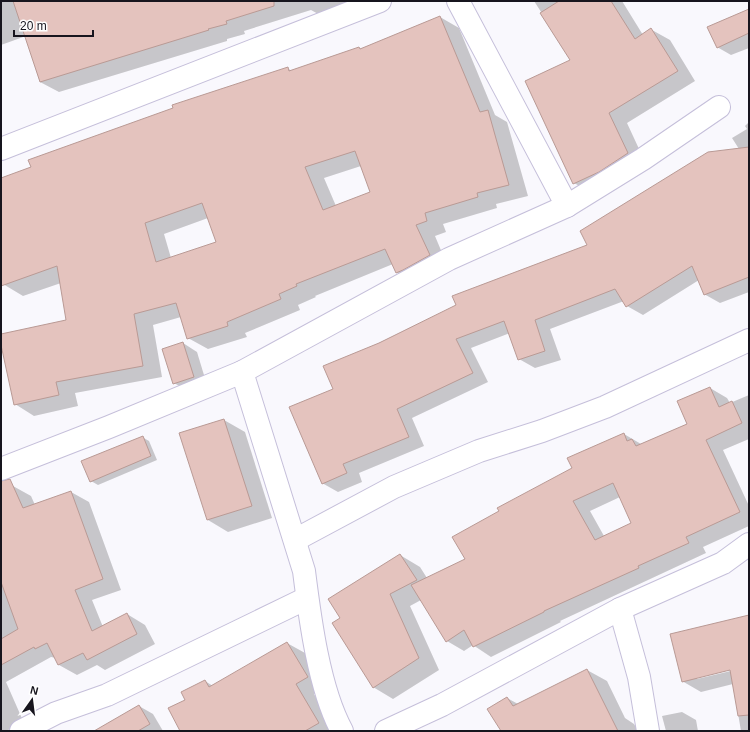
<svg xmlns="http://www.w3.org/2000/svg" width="750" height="732" font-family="Helvetica,sans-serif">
  <rect width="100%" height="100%" fill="#f9f8fd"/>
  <!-- shadow -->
  <g fill="#0003" fill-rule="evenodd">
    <polygon points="1,1 352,1 320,15 311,10 244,31 245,34 227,39 227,41 59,92 40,82 26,36 1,45"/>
    <polygon points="534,1 622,1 643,35 652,30 670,40 695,81 627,123 646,164 592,193 574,183 572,60"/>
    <polygon points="749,10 749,48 731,55 717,47"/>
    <path d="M 440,17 L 459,28 L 495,115 L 507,122 L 528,196 L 496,204 L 497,208 L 443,224 L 446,232 L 435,236 L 448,267 L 416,284 L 397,272 L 393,264 L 315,296 L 316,297 L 298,305 L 300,310 L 245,333 L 247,337 L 208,349 L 188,338 L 181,317 L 153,325 L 162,377 L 75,393 L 78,406 L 34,416 L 15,404 L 1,335 L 68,321 L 61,283 L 23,296 L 3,284 L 1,278 L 1,179 L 287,68 L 292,71 L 359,48 L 362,49 ZM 361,166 L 371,193 L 336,206 L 324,178 ZM 208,218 L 218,242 L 171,258 L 164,234 Z"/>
    <polygon points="749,122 749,292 720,303 704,294 699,280 643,315 627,306 624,301 550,329 561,360 535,368 519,359 510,333 471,348 488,382 412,418 424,446 359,473 362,482 338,492 322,483 334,389 379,343 589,246 739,149 732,138 747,129 745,126"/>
    <polygon points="183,343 197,352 207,385 188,391 174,383"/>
    <path d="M 710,388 L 727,398 L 730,403 L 749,395 L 749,439 L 723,450 L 749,506 L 749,526 L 703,547 L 706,553 L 560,621 L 561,622 L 491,657 L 473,645 L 464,651 L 447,641 L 421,600 L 410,606 L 439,670 L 393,699 L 373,687 L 342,619 L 400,555 L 420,567 L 427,578 L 466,559 L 574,469 L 624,434 L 641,444 L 688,424 ZM 620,497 L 633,523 L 604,536 L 590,511 Z"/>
    <polygon points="224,420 245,432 272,518 228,532 208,520"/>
    <polygon points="142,437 149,441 157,460 98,485 91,481"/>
    <polygon points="13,486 31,496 35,505 71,492 89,502 121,590 92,600 103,627 127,614 145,625 155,644 105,670 97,665 77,675 59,665 56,658 51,657 6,682 24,723 6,731 1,731 1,491"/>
    <path d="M 749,616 L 749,731 L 741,731 L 733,684 L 701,692 L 682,681 ZM 734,668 L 735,670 L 697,679 L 697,677 Z"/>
    <polygon points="287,643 305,653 325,687 314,694 335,731 181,731 186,700 205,681 213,686"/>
    <polygon points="587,670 607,681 625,718 634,724 638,731 502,731 507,698 518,704"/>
    <polygon points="139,706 153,714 163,731 96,731"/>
    <polygon points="682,712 696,720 698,731 666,731 662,716"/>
  </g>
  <!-- building -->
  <g fill="#e4c3be" stroke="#b99a95" fill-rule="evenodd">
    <polygon points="13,1 274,1 274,6 226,21 227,24 208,29 209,30 40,82"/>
    <polygon points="559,1 611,1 635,39 651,28 678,71 609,113 628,153 599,172 573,184 525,81 570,60 540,13"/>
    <polygon points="749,9 749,33 717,48 707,27"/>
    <path d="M 440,16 L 480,112 L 488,110 L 509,185 L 477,193 L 478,197 L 425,213 L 427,221 L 416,225 L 430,255 L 403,270 L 396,273 L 385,249 L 296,284 L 297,286 L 279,294 L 281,299 L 227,322 L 228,326 L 187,339 L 176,303 L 134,314 L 143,366 L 56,382 L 59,395 L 14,405 L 1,345 L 1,334 L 66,320 L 57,266 L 1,286 L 1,178 L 31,167 L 28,160 L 173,108 L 172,105 L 288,67 L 289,71 L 359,47 L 360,49 ZM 355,151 L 370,192 L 323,210 L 305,167 ZM 202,203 L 216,242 L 156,262 L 145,223 Z"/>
    <polygon points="749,147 749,277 704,295 692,266 626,307 615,289 535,320 545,351 518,360 504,321 456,339 473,373 397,409 409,437 343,464 347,473 322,484 289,407 333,389 323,366 379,343 456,305 452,296 587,245 580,231 708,152"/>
    <polygon points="183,342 194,377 173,384 162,349"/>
    <path d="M 710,387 L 719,407 L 732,401 L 742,423 L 706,440 L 740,512 L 686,537 L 689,543 L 638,566 L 639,568 L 544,611 L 544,612 L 473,647 L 464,630 L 446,642 L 411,585 L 465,559 L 452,537 L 499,511 L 497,508 L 572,468 L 567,458 L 624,433 L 627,441 L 632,439 L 636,446 L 687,424 L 677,401 ZM 613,483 L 631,523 L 595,540 L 573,501 Z"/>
    <polygon points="224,419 252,506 207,520 179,433"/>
    <polygon points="143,436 151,456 90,482 81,461"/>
    <polygon points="10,479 23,508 71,491 103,579 75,590 92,631 127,613 137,634 87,660 83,653 58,665 47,643 35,649 34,647 1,665 1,639 18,629 1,582 1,481"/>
    <polygon points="400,554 417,580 390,594 419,658 373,688 332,623 340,618 328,599"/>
    <polygon points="749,615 749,715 738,716 730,670 682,682 670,634"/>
    <polygon points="287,642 308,677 296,684 319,723 305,731 180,731 168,708 185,700 181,692 205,680 209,687"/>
    <polygon points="587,669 618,731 501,731 487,709 507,697 513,706"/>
    <polygon points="139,705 150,724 138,731 94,731"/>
  </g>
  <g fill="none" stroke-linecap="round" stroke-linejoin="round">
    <!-- minor casing -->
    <g stroke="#c5bfda" stroke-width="24">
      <g id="minor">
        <polyline points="458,1 567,206"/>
        <polyline points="1,149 380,1"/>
        <path d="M 242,372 L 304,571 C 310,619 319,689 342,731"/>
        <polyline points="1,469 109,427 242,372 449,259 567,206 643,159 719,107"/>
        <polyline points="295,540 394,487 479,451 542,431 605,407 749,340"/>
        <polyline points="620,609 639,677 648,731"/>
        <polyline points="21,731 56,713 107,695 307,598"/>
        <polyline points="386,731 442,705 620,609 723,563 749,544"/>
      </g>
    </g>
    <!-- minor -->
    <use href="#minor" stroke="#fff" stroke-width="22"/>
  </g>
  <!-- border -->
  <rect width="750" height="732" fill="none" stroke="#17151e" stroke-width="4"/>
  <!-- north arrow -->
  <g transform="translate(32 700) rotate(14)" stroke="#ffffff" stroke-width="3" paint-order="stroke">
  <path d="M0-3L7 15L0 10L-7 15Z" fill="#17151e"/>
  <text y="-6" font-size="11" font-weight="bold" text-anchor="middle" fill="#17151e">N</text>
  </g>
  <!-- scale -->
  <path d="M14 30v6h79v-6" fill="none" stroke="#17151e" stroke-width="2"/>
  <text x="20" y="30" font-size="12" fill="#17151e" stroke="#ffffff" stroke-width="3" paint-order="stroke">20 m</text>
</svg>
